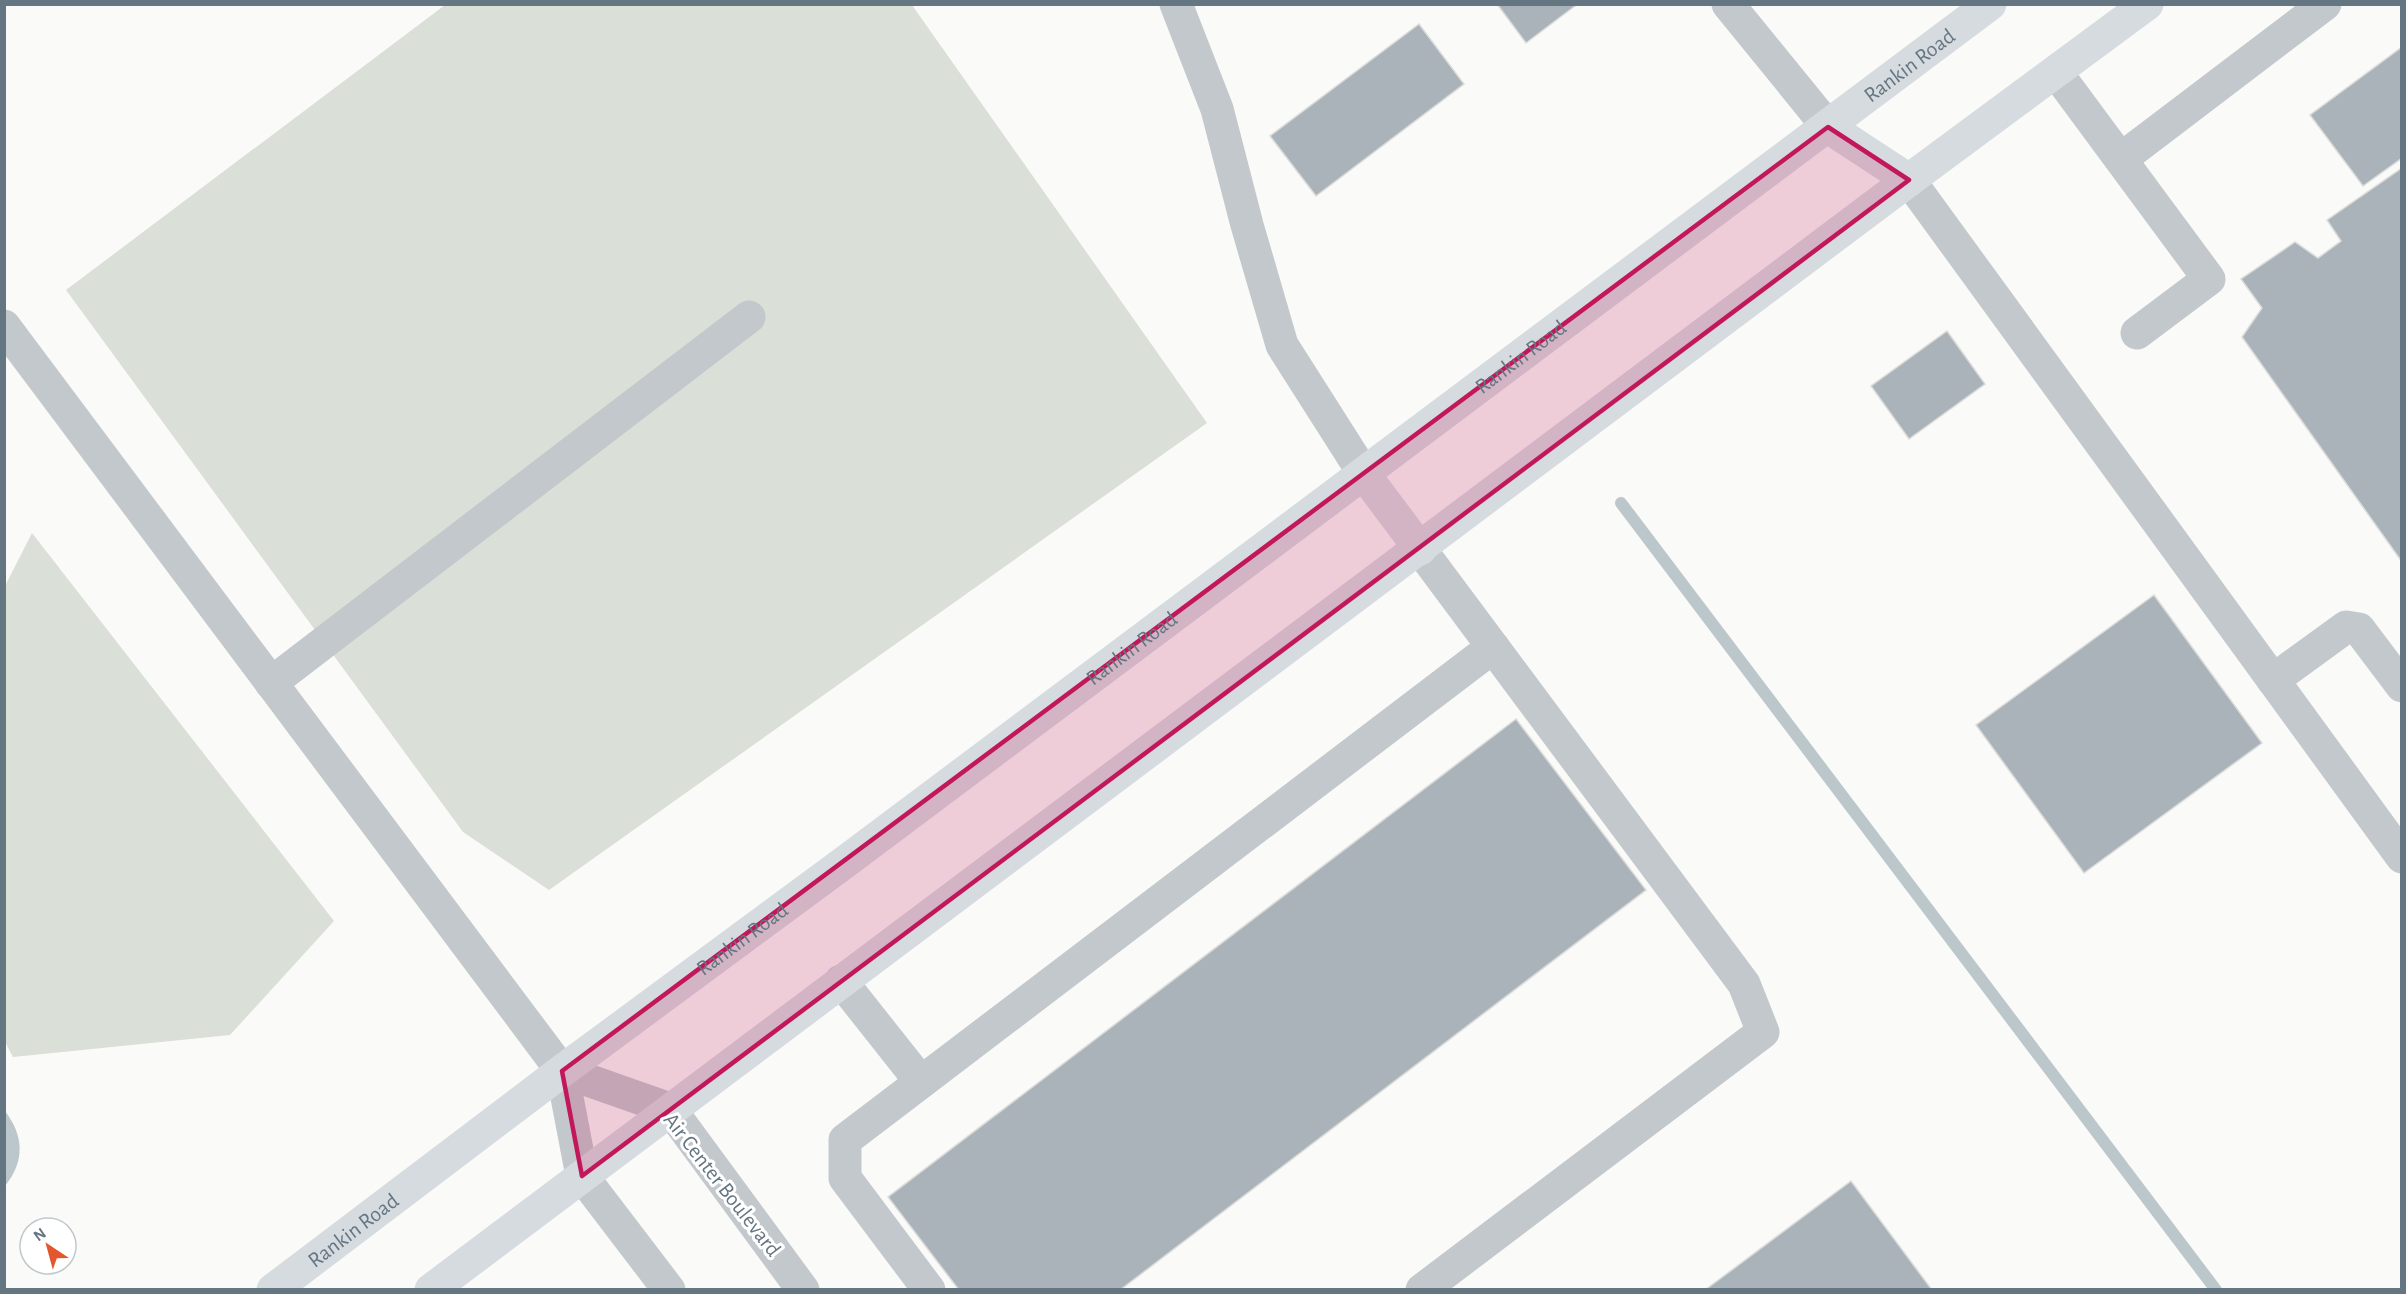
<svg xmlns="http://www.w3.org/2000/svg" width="2406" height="1294" font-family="'Alegreya Sans',sans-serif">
  <rect width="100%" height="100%" fill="#fafaf8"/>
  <!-- green -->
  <g fill="#dadfd7">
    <polygon points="445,5 912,5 1207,423 549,890 463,832 66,290"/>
    <polygon points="32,533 334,921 230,1035 13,1057 5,1042 5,586"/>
  </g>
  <!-- water -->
  <path fill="#bbc7cb" d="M 5,1111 C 24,1136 25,1161 5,1186 Z"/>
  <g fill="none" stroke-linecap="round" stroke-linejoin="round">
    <!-- stream -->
    <polyline stroke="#bbc7cb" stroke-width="12" points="1621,503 2216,1290"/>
  </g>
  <!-- building -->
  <g fill="#aab3b9" stroke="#dcdcda" stroke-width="1.5">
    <polygon points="1497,4 1575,4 1575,6 1526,43"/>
    <polygon points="1419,24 1464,84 1316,196 1270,136"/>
    <polygon points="2402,47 2402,158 2363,186 2310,115"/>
    <polygon points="2402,168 2402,562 2242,337 2262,308 2241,279 2295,242 2318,258 2341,241 2327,220"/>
    <polygon points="1947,331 1985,384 1909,439 1871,386"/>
    <polygon points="2154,595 2262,743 2084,873 1976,725"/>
    <polygon points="1516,719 1646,890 1120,1290 959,1290 888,1197"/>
    <polygon points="1851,1181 1932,1290 1705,1290"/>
  </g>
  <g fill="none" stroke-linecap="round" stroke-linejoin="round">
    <!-- minor -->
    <g stroke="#c3c8cc" stroke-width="33">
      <polyline points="1176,4 1217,109 1247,225 1282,345 1364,474"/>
      <polyline points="1728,4 1828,127"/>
      <polyline points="2056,72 2209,279 2137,333"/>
      <polyline points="2121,159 2325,4"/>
      <polyline points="1909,180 2402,857"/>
      <polyline points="4,326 562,1071 582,1176 669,1290"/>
      <polyline points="1420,549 1744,984 1763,1032 1422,1290"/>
      <polyline points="2273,680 2346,627 2359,629 2402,686"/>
      <polyline points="271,683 749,317"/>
      <polyline points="841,981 921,1082"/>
      <polyline points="562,1071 670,1109 803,1290"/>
      <polyline points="929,1290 845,1178 845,1140 1493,647"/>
    </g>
    <!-- major -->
    <g stroke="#d6dbdf" stroke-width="33">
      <polyline points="1828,127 1909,180"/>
      <polyline points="1364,474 1420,549"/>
      <path id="s1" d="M 273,1290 L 562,1071 L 845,862 L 1990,4"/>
      <polyline points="431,1290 1909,180 2147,4"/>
    </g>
  </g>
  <!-- marked area -->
  <path fill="#c2185b" fill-opacity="0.2" stroke="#c2185b" stroke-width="4.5" stroke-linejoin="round" d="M 1828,127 L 1909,180 L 582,1176 L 562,1071 Z"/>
  <g text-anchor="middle" stroke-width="6" stroke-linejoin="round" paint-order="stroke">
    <!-- street labels -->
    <g font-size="22" fill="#657683" stroke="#fff">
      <text dy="8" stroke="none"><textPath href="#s1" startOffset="2044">Rankin Road</textPath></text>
      <text dy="8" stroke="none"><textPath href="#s1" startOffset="1558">Rankin Road</textPath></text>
      <text dy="8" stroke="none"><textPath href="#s1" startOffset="1072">Rankin Road</textPath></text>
      <text dy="8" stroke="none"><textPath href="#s1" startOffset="586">Rankin Road</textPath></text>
      <text transform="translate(723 1184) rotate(52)" y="8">Air Center Boulevard</text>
      <text dy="8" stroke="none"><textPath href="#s1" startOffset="100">Rankin Road</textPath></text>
    </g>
  </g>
  <!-- border -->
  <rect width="2406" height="1294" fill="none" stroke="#657683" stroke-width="12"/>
  <!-- north arrow -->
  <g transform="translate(48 1246) rotate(324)"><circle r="28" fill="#ffffff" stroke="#c1c8cd" stroke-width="1.5"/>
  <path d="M0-4.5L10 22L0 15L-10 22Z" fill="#e4572e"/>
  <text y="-9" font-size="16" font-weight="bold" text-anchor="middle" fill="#657683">N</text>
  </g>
</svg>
